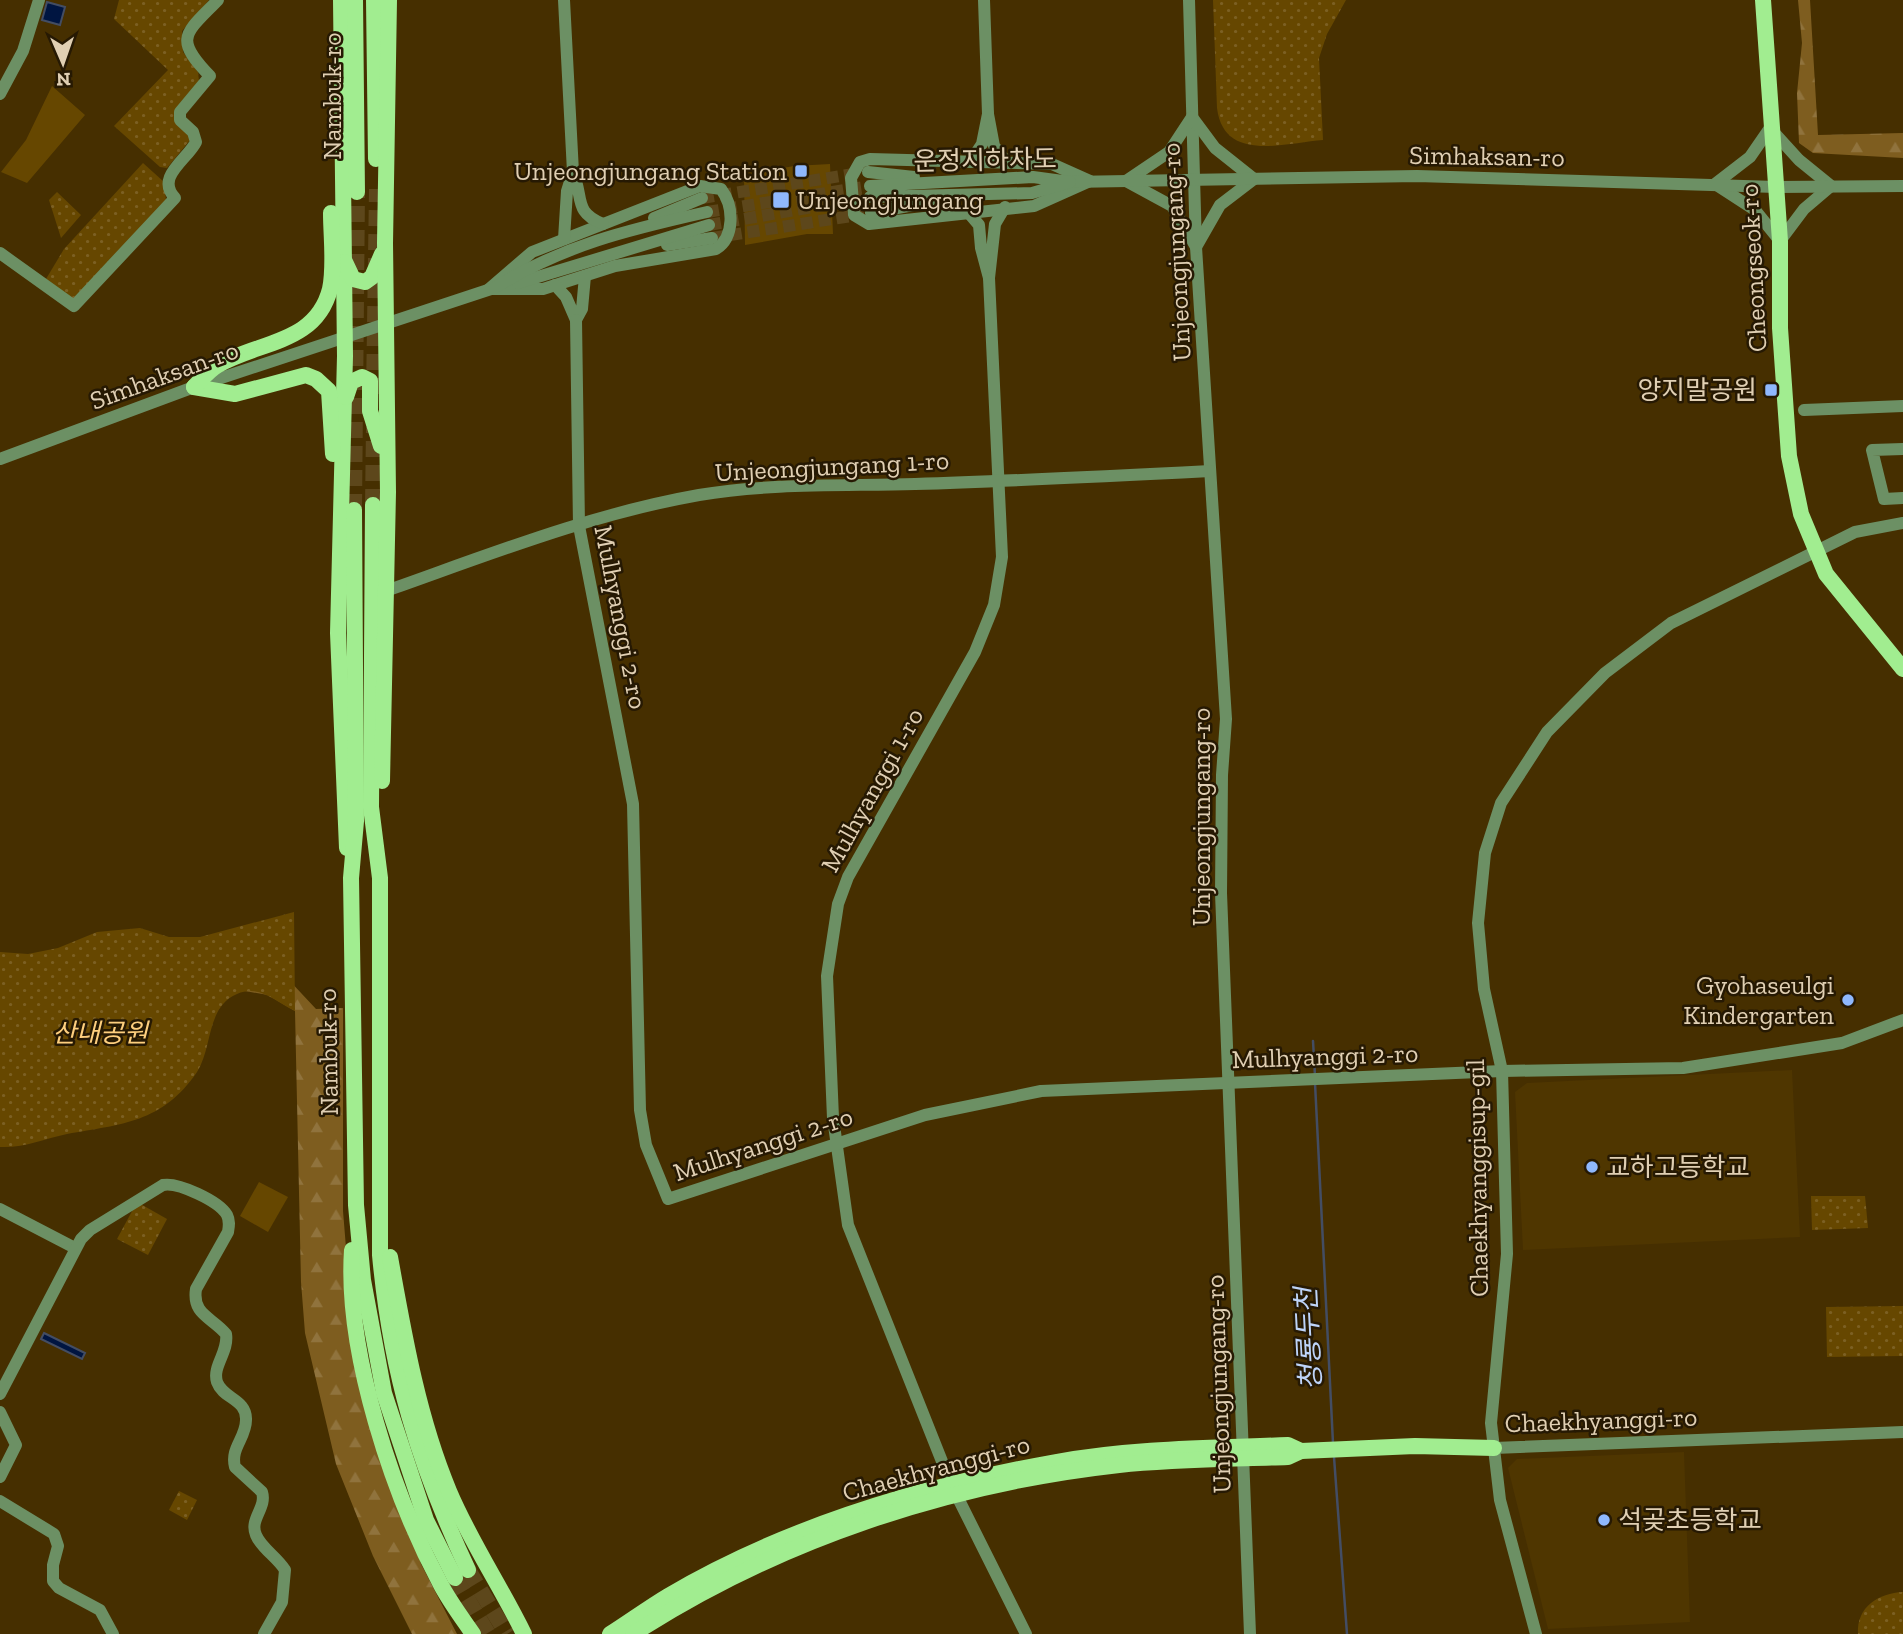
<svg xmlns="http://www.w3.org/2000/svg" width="1903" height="1634" font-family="'Zilla Slab','Noto Sans KR',serif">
  <defs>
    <pattern id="forest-firs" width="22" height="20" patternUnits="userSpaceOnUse" patternTransform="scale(1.75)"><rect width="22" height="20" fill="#7e5d1f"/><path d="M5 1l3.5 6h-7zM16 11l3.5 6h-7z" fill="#90733d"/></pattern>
    <pattern id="park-dots" width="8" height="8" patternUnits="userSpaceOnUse" patternTransform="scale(1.75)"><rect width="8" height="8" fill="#664700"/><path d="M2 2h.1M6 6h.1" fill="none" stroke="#7c6023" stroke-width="1.8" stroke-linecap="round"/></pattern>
  </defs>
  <rect width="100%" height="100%" fill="#462f00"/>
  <!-- built -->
  <g fill="#4f3600">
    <polygon points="1792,1070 1800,1237 1523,1250 1515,1092 1527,1083"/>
    <polygon points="1684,1452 1690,1622 1548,1629 1508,1468 1517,1459"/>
  </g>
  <!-- green -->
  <g fill="#664700">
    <polygon points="52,86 85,115 27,183 1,172 26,140"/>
    <polygon points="830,164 833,234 807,234 745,245 744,175 794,166"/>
    <polygon points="259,1182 288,1197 268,1232 240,1216"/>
  </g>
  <!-- forest -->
  <g fill="url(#forest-firs)">
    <polygon points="1798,0 1810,0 1818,135 1903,133 1903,158 1813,153 1799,143 1797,93 1802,43"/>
    <polygon points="287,978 316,1009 343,1008 343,1211 353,1334 421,1564 457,1634 412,1634 373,1556 336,1464 305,1333 301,1282 295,1011 268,995 245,991"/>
  </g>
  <!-- park -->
  <g fill="url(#park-dots)">
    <polygon points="119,0 209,0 182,31 183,52 198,72 199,81 177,107 190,140 167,168 160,167 114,126 168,70 114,19"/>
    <path d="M 1213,0 L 1346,0 L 1327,34 L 1319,58 L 1323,140 C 1284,143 1224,163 1217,108 Z"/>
    <polygon points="143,163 164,182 166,200 73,299 46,279 64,249"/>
    <polygon points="57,192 81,215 61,238 49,200"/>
    <path d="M 294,912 L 295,1011 C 275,1002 260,984 237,994 C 206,1007 213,1047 197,1072 C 162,1123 122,1124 67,1134 C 43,1139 25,1148 0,1147 L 0,952 L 28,954 L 58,948 L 97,932 L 140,928 L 169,937 L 200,937 Z"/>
    <polygon points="1811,1196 1865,1196 1868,1228 1812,1230"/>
    <polygon points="137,1202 167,1219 148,1255 117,1239"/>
    <polygon points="1903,1306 1903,1356 1827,1357 1826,1307"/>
    <polygon points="179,1491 197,1500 187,1520 169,1510"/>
    <path d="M 1903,1592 L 1903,1634 L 1858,1634 C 1856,1607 1879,1593 1903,1592 Z"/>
  </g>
  <!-- water -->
  <g fill="#001541" stroke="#434d63" stroke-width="2">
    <polygon points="47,2 65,7 60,25 42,20"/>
    <polygon points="44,1333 85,1353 82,1359 41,1339"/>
  </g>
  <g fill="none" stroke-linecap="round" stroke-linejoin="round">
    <!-- stream -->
    <g stroke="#434d63" stroke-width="2.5">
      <polyline points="1313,1041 1315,1076"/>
      <polyline points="1315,1083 1333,1443"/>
      <polyline points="1334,1457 1347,1634"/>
    </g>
    <!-- minor-tunnel -->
    <g stroke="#5d471b" stroke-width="12" stroke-dasharray="12 6" stroke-linecap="butt">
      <polyline points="702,198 860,173"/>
      <polyline points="707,212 870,186"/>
      <polyline points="709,225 870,197"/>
      <polyline points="712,238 864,214"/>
    </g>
    <!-- major-tunnel -->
    <g stroke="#5d471b" stroke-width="16" stroke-dasharray="16 8" stroke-linecap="butt">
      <polyline points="374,394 377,189"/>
      <polyline points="373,505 374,427"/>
      <polyline points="354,510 357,192"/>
      <polyline points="468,1570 507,1634"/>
      <polyline points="455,1578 488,1634"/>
    </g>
    <!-- minor -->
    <g stroke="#6c9064" stroke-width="12">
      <polyline points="564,0 573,172"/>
      <polyline points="984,0 988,114"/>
      <polyline points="1189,0 1196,247 1226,719 1222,775 1221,893 1250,1634"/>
      <polyline points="0,94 23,51 39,0"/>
      <polygon points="1192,117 1215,148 1254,179 1220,205 1196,247 1172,206 1126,181 1169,152"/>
      <polygon points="1770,128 1799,160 1831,186 1804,209 1780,241 1755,210 1715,184 1750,157"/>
      <polygon points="870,159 1052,164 1090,181 1034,206 869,224 854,215 851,178 860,162"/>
      <polyline points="970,162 982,144 988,114 994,146 1007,163"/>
      <polyline points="868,172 914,177"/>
      <polyline points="1070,182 1417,176 1776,187 1903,186"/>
      <path d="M 700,186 L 721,189 C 734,206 735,237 716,249 L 615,266 L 543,289 L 489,289 L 532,252 Z"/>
      <polyline points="870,197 1032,193 1070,182 1033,177 870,186"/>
      <polyline points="968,212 979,225 981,248 989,278 995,224 1005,207"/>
      <polyline points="871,213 929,202"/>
      <polyline points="654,218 702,198"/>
      <path d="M 564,239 L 567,191 L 573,172 C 584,198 573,212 603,224"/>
      <polyline points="667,245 712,238"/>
      <path d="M 0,253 L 74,306 L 175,198 C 155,177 187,160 196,142 L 193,132 L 180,120 L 180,112 L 210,76 C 173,38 185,34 218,0"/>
      <polyline points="989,278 1002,557 994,605 975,652 848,877 838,904 827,976 833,1118 848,1225 951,1484 1026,1634"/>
      <polyline points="518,283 709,225"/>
      <polyline points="555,285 566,297 576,320 582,309 585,276"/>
      <polyline points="576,320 579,526 633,804 640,1110 646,1145 668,1199 925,1115 1041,1091 1502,1071 1683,1068 1842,1043 1903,1020"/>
      <polyline points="1804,410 1903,406"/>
      <polyline points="1903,449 1872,450 1884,499 1903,498"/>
      <path d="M 0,459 L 194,387 L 494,288 C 564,245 627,230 707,212"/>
      <path d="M 386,591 C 488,555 591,514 699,495 C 770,483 843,486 915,484 C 1013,481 1112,476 1210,471"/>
      <polyline points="0,1209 75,1248"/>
      <path d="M 0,1394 L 81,1239 L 90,1230 L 163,1185 C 178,1182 219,1201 227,1215 C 230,1221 229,1226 228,1232 L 196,1289 C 192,1315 212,1317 226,1334 C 229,1352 212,1366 217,1382 C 223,1399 247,1399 246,1420 C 246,1438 230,1448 235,1467 L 262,1492 C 267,1508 249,1519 256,1535 C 261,1548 277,1557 285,1570 L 282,1602 L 264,1634"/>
      <polyline points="0,1412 16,1445 0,1477"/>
      <polyline points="1494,1448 1903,1432"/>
      <polyline points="0,1501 54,1534 58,1546 53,1565 53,1581 59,1588 100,1610 113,1634"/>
      <polyline points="1536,1634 1500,1500 1491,1423 1507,1254 1502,1071 1484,989 1478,923 1485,853 1501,803 1547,732 1605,673 1671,623 1855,532 1903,523"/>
    </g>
    <!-- major -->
    <g stroke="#a1ed90" stroke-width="16">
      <polyline points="341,0 345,356 338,633 347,848"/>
      <polyline points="355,0 357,192"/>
      <polyline points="374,0 376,159"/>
      <polyline points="1763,0 1780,241 1780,328 1789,456 1801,514 1826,574 1903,669"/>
      <polyline points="345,262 353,279 365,282 372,277 382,254"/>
      <polyline points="194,387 235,394 306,375 316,379 329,391 333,454"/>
      <path d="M 194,387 C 201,380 209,370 218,365 C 259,341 316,344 330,289 C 335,266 331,237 331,213"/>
      <polyline points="346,397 351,382 362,377 370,381 370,411 381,446"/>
      <path d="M 373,505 L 371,807 L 380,878 L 380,1255 C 391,1373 418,1463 468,1570"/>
      <polyline points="354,510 356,821 351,878 356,1205 363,1280 384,1393 426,1520 455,1578"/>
      <polyline points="382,781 388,492 385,243 389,0"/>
      <path d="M 352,1250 C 345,1352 393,1495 441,1585 C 450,1602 462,1618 473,1634"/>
      <path d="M 390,1257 C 404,1335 418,1417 449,1491 C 470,1541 500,1585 524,1634"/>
      <path d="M 610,1634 C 629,1622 648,1608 668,1596 C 785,1527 922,1486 1056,1462 C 1132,1448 1211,1448 1288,1445 L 1301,1451"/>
      <path d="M 633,1634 C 778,1540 948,1484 1119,1465 C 1175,1459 1232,1459 1288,1457 L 1301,1451 L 1415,1446 L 1494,1448"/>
    </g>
  </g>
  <!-- markers -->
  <g fill="#8fb8fd" stroke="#261903" stroke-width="2.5">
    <rect x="794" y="164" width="14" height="14" rx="3.5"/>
    <rect x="772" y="191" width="18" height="18" rx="3.5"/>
    <rect x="1764" y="383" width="14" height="14" rx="3.5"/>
    <circle cx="1848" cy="1000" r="7"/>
    <circle cx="1592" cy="1167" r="7"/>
    <circle cx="1604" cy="1520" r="7"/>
  </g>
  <g text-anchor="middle" stroke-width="5" stroke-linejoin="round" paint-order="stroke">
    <!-- street labels -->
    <g font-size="26" fill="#e0cfb3" stroke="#261903">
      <text transform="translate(332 96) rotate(-90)" y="9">Nambuk-ro</text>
      <text transform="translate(1487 156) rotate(1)" y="9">Simhaksan-ro</text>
      <text transform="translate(985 160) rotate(-1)" y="9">운정지하차도</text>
      <text transform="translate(1176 252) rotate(-93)" y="9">Unjeongjungang-ro</text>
      <text transform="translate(1753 268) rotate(-93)" y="9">Cheongseok-ro</text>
      <text transform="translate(164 375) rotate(-20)" y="9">Simhaksan-ro</text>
      <text transform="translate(832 466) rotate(-3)" y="9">Unjeongjungang 1-ro</text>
      <text transform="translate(621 617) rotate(79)" y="9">Mulhyanggi 2-ro</text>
      <text transform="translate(872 790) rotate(-61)" y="9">Mulhyanggi 1-ro</text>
      <text transform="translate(1201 817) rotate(-90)" y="9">Unjeongjungang-ro</text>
      <text transform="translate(328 1052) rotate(-91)" y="9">Nambuk-ro</text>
      <text transform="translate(1325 1056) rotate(-2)" y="9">Mulhyanggi 2-ro</text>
      <text transform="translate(763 1144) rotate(-18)" y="9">Mulhyanggi 2-ro</text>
      <text transform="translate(1477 1178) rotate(-91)" y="9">Chaekhyanggisup-gil</text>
      <text transform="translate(1218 1384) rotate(-92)" y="9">Unjeongjungang-ro</text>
      <text transform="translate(1601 1420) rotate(-2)" y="9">Chaekhyanggi-ro</text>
      <text transform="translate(936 1468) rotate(-15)" y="9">Chaekhyanggi-ro</text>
    </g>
    <!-- poi labels -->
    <g font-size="26" fill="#e0cfb3" stroke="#261903" text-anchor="end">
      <text x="787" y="180">Unjeongjungang Station</text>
      <text x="797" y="209" text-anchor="start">Unjeongjungang</text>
      <text x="1757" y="399">양지말공원</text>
      <text x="1834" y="994">Gyohaseulgi<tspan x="1834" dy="30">Kindergarten</tspan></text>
      <text x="1606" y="1176" text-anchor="start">교하고등학교</text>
      <text x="1618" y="1529" text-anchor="start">석곶초등학교</text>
    </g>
    <!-- park labels -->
    <g font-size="26" font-style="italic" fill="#fecf7e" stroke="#261903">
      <text x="100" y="1042">산내공원</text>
    </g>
    <!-- water labels -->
    <g font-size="28" font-style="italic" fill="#bed4f9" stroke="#261903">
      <text transform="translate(1308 1339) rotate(-93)" y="10">청룡두천</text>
    </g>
  </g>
  <!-- north arrow -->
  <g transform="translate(63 63) rotate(178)" stroke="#261903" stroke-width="5" paint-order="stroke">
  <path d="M0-5L12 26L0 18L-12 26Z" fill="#e0cfb3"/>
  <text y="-10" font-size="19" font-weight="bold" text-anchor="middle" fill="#e0cfb3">N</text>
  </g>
</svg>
